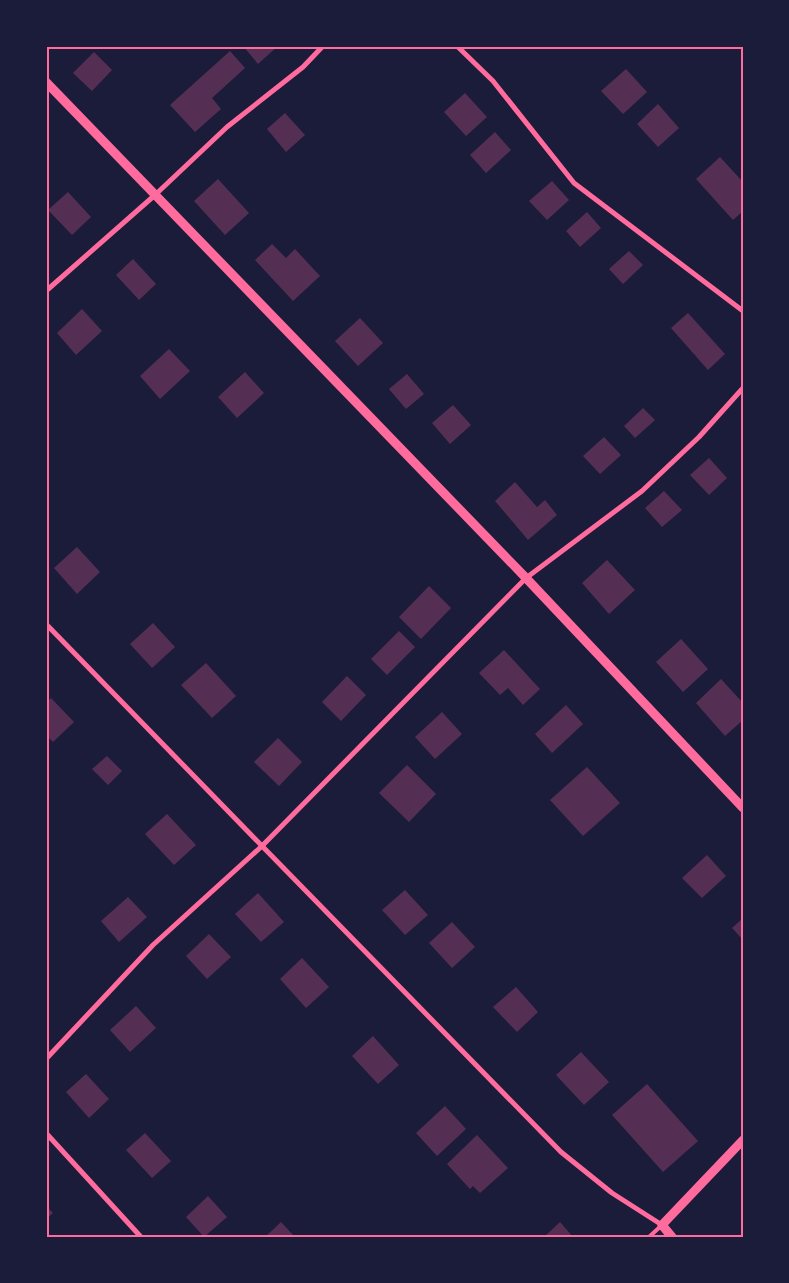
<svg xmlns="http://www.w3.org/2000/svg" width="789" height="1283" font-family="'Source Sans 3',sans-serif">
  <rect width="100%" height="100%" fill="#1b1b3a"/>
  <!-- building -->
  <g fill="#542f53">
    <polygon points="243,46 278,46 258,64"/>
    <polygon points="230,51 245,68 212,98 221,109 195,132 170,105"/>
    <polygon points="94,52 112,70 92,91 73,73"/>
    <polygon points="626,69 647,92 623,114 601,91"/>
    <polygon points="465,93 487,117 466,136 444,112"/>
    <polygon points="658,104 679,128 658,147 637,124"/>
    <polygon points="285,113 305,135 286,152 267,129"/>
    <polygon points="495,132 511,150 486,173 470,155"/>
    <polygon points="720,157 743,182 743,211 733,220 696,179"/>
    <polygon points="218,179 249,213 225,235 194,201"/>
    <polygon points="552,181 569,200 547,220 529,201"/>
    <polygon points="68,192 91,217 72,235 48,210"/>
    <polygon points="587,212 601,228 580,247 566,231"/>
    <polygon points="272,244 286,258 295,249 320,276 293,301 255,260"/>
    <polygon points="629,251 643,265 623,284 609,269"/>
    <polygon points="133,259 156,284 139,300 116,275"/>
    <polygon points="82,309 102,331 76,355 57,333"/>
    <polygon points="688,313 725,354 708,370 671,328"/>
    <polygon points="360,318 383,343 358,366 335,341"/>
    <polygon points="169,349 190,371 160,399 140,376"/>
    <polygon points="245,372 264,393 237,418 218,397"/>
    <polygon points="407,374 424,394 406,409 389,389"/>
    <polygon points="453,405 471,425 450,444 432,423"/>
    <polygon points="643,408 655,420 635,438 624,426"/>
    <polygon points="604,437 621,455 600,474 583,456"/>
    <polygon points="709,458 727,478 709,495 690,475"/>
    <polygon points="515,482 537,507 545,500 557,515 528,540 495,501"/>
    <polygon points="664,491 682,510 662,527 645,508"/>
    <polygon points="77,547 100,572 77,594 54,568"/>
    <polygon points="607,560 635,590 609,614 582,583"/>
    <polygon points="429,586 451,608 421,639 399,617"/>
    <polygon points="153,623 175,647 152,668 130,644"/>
    <polygon points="399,631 415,647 387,675 371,659"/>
    <polygon points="681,639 708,669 683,692 656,662"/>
    <polygon points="504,650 540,689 523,705 508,688 500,695 479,673"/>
    <polygon points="206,663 236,696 212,718 181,685"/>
    <polygon points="347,676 366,695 341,721 322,702"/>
    <polygon points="721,679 743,703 743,720 725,736 696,703"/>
    <polygon points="51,698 74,722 53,742 46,735 46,703"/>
    <polygon points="566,705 583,724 552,753 535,734"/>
    <polygon points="442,712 462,734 435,759 415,737"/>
    <polygon points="278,738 302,762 279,786 254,762"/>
    <polygon points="107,756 122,771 108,785 92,769"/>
    <polygon points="407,765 436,794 409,822 379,793"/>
    <polygon points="587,767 620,803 583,836 550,800"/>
    <polygon points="167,814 196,845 174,865 145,834"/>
    <polygon points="707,855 726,876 702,898 682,878"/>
    <polygon points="405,890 428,915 405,935 382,910"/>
    <polygon points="258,893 284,922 261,942 235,914"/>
    <polygon points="128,897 147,917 119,942 101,921"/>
    <polygon points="743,918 743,940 732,928"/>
    <polygon points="452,922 475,947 452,968 429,943"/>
    <polygon points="209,934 231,957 207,979 186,956"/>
    <polygon points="302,958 329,987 306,1008 280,979"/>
    <polygon points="516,987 538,1012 517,1032 493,1007"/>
    <polygon points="136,1006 156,1028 130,1052 110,1030"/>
    <polygon points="373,1036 399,1065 378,1084 352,1056"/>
    <polygon points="581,1052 609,1082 584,1105 556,1075"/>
    <polygon points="86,1074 109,1099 89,1118 66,1092"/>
    <polygon points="647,1084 698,1141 663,1172 612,1115"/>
    <polygon points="445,1106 466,1129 437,1156 416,1133"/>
    <polygon points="145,1133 171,1161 152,1178 126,1150"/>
    <polygon points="477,1135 508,1168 480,1193 473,1186 470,1189 447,1164"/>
    <polygon points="208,1196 227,1217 204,1237 186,1217"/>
    <polygon points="46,1206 53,1213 46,1219"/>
    <polygon points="281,1222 295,1237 265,1237"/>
    <polygon points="560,1222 573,1237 544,1237"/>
  </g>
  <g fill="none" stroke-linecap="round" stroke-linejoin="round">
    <!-- service -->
    <polyline stroke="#ff6b9d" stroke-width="4" points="649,1237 662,1225"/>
    <!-- minor -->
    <g stroke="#ff6b9d" stroke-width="5">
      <polyline points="457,46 493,81 574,183 743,311"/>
      <polyline points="46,291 155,195 227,127 303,67 323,46"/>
      <polyline points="46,624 262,846 561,1152 612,1193 662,1225"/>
      <polyline points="46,1059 153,945 262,846 526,578 642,491 699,437 743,388"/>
      <polyline points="46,1133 141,1237"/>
    </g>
    <!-- tertiary -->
    <g stroke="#ff6b9d" stroke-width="9">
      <polyline points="46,82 526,578 743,808"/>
      <polyline points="672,1237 662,1225 743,1140"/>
    </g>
  </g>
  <!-- border -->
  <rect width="789" height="1283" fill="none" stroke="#1b1b3a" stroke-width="95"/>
  <rect x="48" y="48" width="694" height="1188" fill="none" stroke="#ff6b9d" stroke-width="2"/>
</svg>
